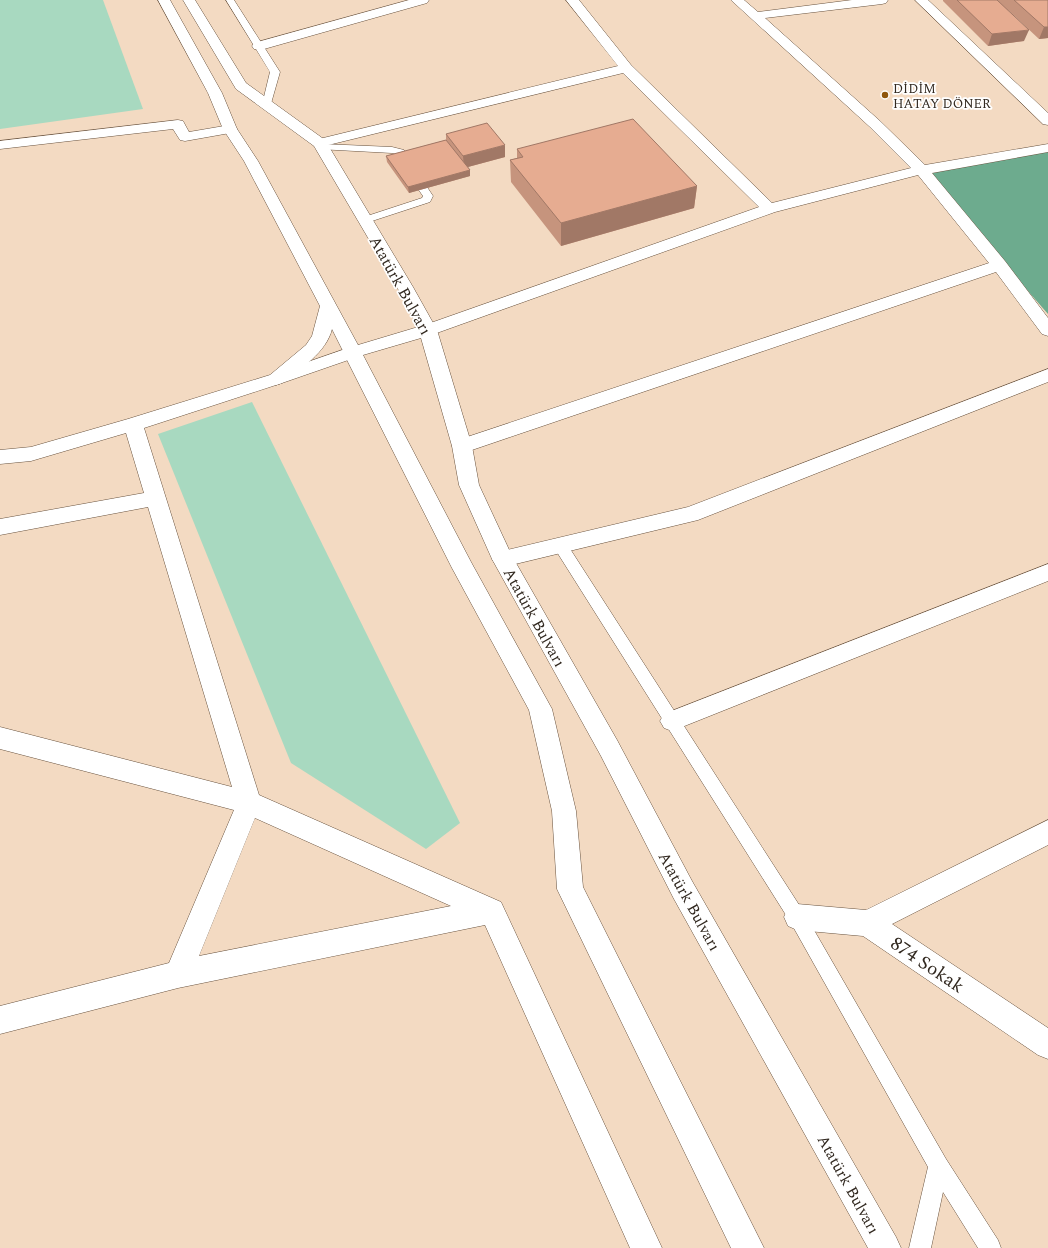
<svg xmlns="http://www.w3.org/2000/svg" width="1048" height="1248" font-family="Spectral,serif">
  <rect width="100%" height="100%" fill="#f3dac2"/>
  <!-- green -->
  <g fill="#a8d9c0">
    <polygon points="0,0 103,0 143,109 0,129"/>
    <polygon points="252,402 460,823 426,849 291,763 158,434"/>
  </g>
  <!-- forest -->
  <polygon fill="#6dab8e" points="1048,148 1048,314 922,170"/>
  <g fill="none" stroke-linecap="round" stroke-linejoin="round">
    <!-- lane casing -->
    <g stroke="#69533f" stroke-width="1">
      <g id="lane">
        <polygon points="226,0 234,0 280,72 270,107 264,107 262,105 270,72"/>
        <polygon points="322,144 392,147 404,150 409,158 404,161 400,160 396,154 392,153 318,149 317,147"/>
        <polygon points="423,186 427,187 433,196 430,202 369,222 365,223 360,220 361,218 422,198 423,196 418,189"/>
        <polygon points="560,539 565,541 803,911 946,1159 998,1240 1001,1248 978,1248 943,1192 931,1248 909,1248 928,1167 791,923 555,549 553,545 555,541"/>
      </g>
    </g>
    <!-- street casing -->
    <g stroke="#69533f" stroke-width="1">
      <g id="street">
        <polygon points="409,0 429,0 427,3 264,49 254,49 252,46 254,43"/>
        <polygon points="566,0 579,0 631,65 772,203 911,168 870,127 731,0 744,0 758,12 852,0 888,0 886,3 882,4 765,18 880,121 925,165 1048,144 1048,152 932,173 1005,261 1048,318 1048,336 1042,334 996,272 469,451 462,453 455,451 452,446 455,441 989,263 918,175 775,212 434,334 428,336 422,334 419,330 422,326 759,207 623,73 320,147 315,146 313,143 315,140 618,66"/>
        <polygon points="915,0 928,0 1048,113 1048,125 1043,124"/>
        <polygon points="178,120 183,121 189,132 230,125 235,126 237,129 235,132 230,133 185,141 180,140 173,129 0,149 0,141"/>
        <path d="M 351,347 L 357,349 L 360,353 L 357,357 L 282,383 L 144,428 L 259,795 L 501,902 L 662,1248 L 630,1248 L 485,925 L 178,988 L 0,1034 L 0,1006 L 169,963 L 234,810 L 0,749 L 0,727 L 232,787 L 148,507 L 0,535 L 0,519 L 144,493 L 126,433 L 31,461 L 0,464 L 0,450 L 31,447 L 128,419 L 270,375 ZM 255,818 L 451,906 L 199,956 Z"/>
        <polygon points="1048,369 1048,382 698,520 503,567 496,565 492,559 496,553 503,551 688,507"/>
        <polygon points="1048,564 1048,581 672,731 664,728 660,721 664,714"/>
        <polygon points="1048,820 1048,845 892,924 1048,1028 1048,1059 1038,1055 863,936 797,930 788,926 784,917 788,908 797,904 866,910"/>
      </g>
    </g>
    <!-- secondary casing -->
    <g stroke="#69533f" stroke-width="1">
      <path id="secondary" d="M 158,0 L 170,0 L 222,93 L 237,129 L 258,161 L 358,345 L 418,327 L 397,287 L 314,146 L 236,89 L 183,0 L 195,0 L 246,83 L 325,140 L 413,287 L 437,330 L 472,446 L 479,485 L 512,556 L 617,740 L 692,881 L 896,1237 L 901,1248 L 868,1248 L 674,899 L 601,756 L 492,559 L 459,485 L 452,446 L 421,338 L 363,355 L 471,562 L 552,709 L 576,811 L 583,887 L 764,1248 L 731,1248 L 557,889 L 552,811 L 529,710 L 452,568 L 346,358 L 342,353 L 343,351 L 332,329 C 326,353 301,368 282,383 L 276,385 L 270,383 L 267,379 L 270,375 L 306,345 L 312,336 L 320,306 L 244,161 L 223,129 L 208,93 Z"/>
    </g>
    <!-- lane -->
    <use href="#lane" fill="#fff" fill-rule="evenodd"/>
    <!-- street -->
    <use href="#street" fill="#fff" fill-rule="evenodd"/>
    <!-- secondary -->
    <use href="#secondary" fill="#fff" fill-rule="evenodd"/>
  </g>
  <!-- wall -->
  <g fill="#c6947d">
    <polygon points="943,0 1048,0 1048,38 1039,39 1008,10 1024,41 988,46 943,1"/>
    <polygon points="446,134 505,157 468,167 470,170 470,176 409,193 387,162 386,156 446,140"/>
    <polygon points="517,149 697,186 694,208 561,246 511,182 510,160 517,158"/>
  </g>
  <!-- shaded-wall -->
  <g fill="#a17866">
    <polygon points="1044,27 1048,27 1048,38 1039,39"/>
    <polygon points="1029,30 1024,41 988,46 992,34"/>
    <polygon points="505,145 505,157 464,168 463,156"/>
    <polygon points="470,170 470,176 409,193 408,187"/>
    <polygon points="697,186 694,208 561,246 561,223"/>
  </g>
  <!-- building -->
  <g fill="#e6ac91" stroke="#a17866">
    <polygon points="957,0 997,0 1029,30 992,34"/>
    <polygon points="1014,0 1048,0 1048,27 1044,27"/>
    <polygon points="633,119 697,186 561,223 510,160 523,157 517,149"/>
    <polygon points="487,123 505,145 463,156 446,134"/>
    <polygon points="446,140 470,170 408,187 386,156"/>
  </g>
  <!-- markers -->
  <circle fill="#8f570e" stroke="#fff" stroke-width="1.5" cx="885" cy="95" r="4"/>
  <g text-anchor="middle" stroke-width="3.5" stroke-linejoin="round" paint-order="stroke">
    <!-- far-poi labels -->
    <g font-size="13" fill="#322920" stroke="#fff" text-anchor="start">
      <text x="893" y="93">DİDİM<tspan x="893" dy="15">HATAY DÖNER</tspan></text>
    </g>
    <!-- street labels -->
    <g font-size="16" fill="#322920" stroke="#fff">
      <text transform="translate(401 285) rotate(61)" y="6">Atatürk Bulvarı</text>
      <text transform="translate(535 617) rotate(61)" y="6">Atatürk Bulvarı</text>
      <text transform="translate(690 901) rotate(61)" y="6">Atatürk Bulvarı</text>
      <text transform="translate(849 1184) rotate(61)" y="6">Atatürk Bulvarı</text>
    </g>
    <!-- near-street labels -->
    <g font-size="19" fill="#322920" stroke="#fff">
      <text transform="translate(928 964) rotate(34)" y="7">874 Sokak</text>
    </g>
  </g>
</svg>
